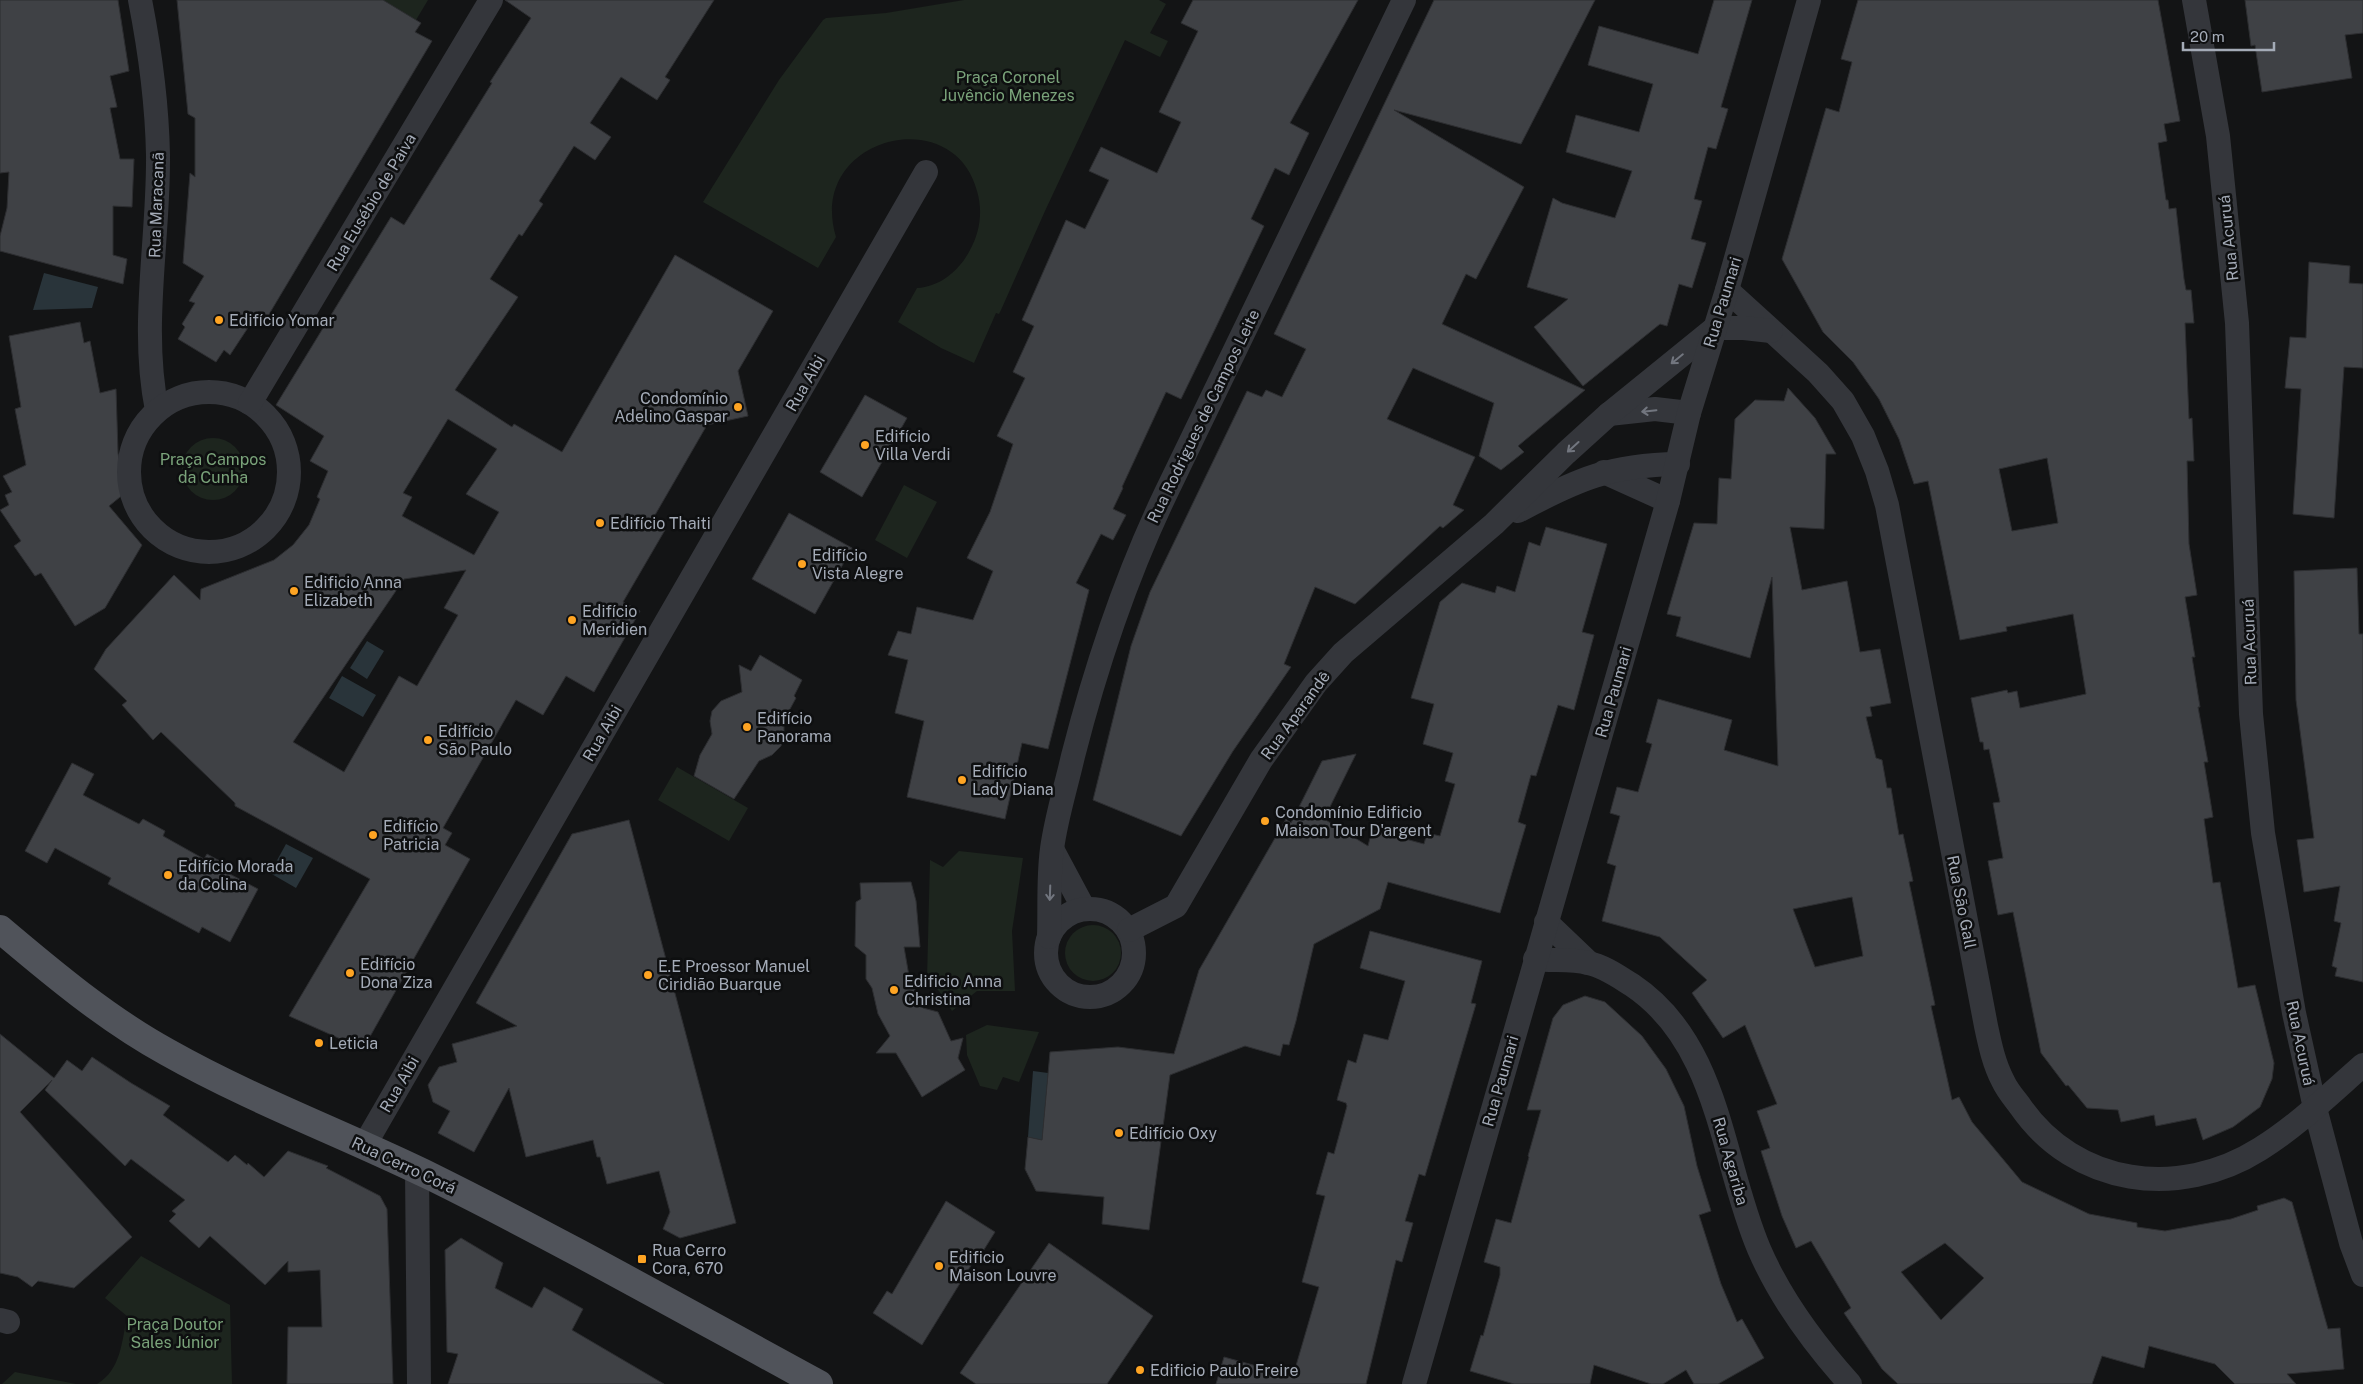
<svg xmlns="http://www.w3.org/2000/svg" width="2363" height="1384" font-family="'Public Sans',sans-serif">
  <rect width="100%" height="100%" fill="#131415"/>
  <!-- green -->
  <g fill="#1d251e">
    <polygon points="383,0 428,0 416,20"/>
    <path d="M 964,0 L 1159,0 L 1166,4 L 1150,33 L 1168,41 L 1160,57 L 1125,40 L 1045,211 L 1001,310 L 999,314 L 996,313 L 974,363 L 941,348 L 898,322 L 917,288 C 940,287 960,270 970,250 C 980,232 983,211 977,191 C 953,100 806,138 836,237 L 818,268 L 703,202 L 779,80 L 823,20 L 826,18 L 886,13 Z"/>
    <circle cx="213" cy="469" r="31"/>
    <polygon points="904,485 937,502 907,558 875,540"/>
    <polygon points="677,767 748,808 729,841 658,800"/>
    <polygon points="959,851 1023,858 1012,931 1015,991 977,991 952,1011 939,991 927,979 930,860 943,867"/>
    <circle cx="1093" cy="953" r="28"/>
    <polygon points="987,1025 1039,1032 1019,1082 1003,1077 997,1090 980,1086 967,1055 966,1035"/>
    <path d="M 141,1256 L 230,1305 L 232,1384 L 97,1384 C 121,1370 122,1341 127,1316 L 105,1298 Z"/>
    <polygon points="15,1372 76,1384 2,1384"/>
  </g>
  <!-- water -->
  <g fill="#29343a">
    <polygon points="44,273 98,287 92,308 33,310"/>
    <polygon points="367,641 384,651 367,679 350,668"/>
    <polygon points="342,676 376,695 363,717 329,698"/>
    <polygon points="286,844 313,858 296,888 270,873"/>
    <polygon points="1033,1071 1048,1073 1042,1140 1028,1137"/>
  </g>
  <!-- building -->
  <g fill="#3f4145" stroke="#2d2e31" fill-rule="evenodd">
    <polygon points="0,0 118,0 129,71 110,76 117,107 110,108 120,159 134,159 132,207 113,206 113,255 127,259 123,284 0,251 0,236 7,208 9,172 0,173"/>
    <polygon points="177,0 383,0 421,23 415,32 432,41 268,316 259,311 230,355 224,350 216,362 178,339 185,327 182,324 195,303 189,301 204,276 183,263 190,173 195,177 195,118 188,114"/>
    <path d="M 505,0 L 714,0 L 665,77 L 670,80 L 657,100 L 621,77 L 590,123 L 611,137 L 595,160 L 574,146 L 539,201 L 543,204 L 522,236 L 519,234 L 490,279 L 518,297 L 455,390 L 512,427 L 514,424 L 562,452 L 675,255 L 773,311 L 738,371 L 748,416 L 707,425 L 651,522 L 665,530 L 623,602 L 640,611 L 594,692 L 566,676 L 543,715 L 516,700 L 443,828 L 452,833 L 445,845 L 470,859 L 363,1049 L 289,1016 L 370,879 L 235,806 L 235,803 L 161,732 L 153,740 L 122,705 L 127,701 L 94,669 L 106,649 L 174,575 L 200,600 L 201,589 L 274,560 L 293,545 L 309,525 L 320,499 L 317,497 L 328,471 L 310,461 L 324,436 L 276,405 L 391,217 L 404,225 L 492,83 L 490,82 L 531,18 ZM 448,419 L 497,449 L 466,494 L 499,512 L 474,555 L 402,516 L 412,497 L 403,493 ZM 466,570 L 444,608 L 458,615 L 417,686 L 399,676 L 344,772 L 293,742 L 404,579 Z"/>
    <polygon points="1193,0 1358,0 1290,123 1309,133 1289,175 1275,168 1251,219 1264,226 1217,325 1181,399 1166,392 1122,487 1123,488 1113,509 1126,515 1113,540 1101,534 1076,583 1089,590 1048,749 1022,743 1005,819 907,797 924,721 895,713 908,660 888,655 898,631 911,634 917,607 973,620 993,571 967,558 990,512 1013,444 997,436 1025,378 1013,372 1034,326 1022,320 1066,220 1085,229 1109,180 1089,171 1101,147 1157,173 1181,122 1159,112 1198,31 1181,23"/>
    <polygon points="1434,0 1595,0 1521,144 1394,110 1524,187 1476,279 1466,274 1442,324 1585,390 1518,446 1524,452 1501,470 1479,456 1494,403 1413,368 1387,419 1475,457 1453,505 1464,510 1443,528 1440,526 1355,604 1315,587 1284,664 1291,667 1233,751 1181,836 1093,800 1131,646 1150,592 1247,391 1262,397 1266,390 1282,397 1306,349 1274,334"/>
    <polygon points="1714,0 1752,0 1721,107 1728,109 1716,149 1708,147 1694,199 1702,201 1691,239 1706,243 1692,288 1679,284 1667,326 1660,324 1583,386 1534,327 1568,299 1527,287 1553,198 1562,203 1615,218 1632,171 1566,152 1576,115 1639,132 1653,84 1588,65 1599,26 1698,54"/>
    <path d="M 1858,0 L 2158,0 L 2180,121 L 2164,124 L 2167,141 L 2158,143 L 2166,200 L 2168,200 L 2169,209 L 2176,208 L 2184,279 L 2186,290 L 2191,290 L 2194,323 L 2185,323 L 2189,419 L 2192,418 L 2194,461 L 2187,461 L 2189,544 L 2197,595 L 2185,597 L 2195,657 L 2192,657 L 2200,707 L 2198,707 L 2208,762 L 2204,762 L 2213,817 L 2204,819 L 2213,883 L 2220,882 L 2238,988 L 2255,985 L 2274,1063 L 2272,1079 L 2260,1107 L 2233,1127 L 2203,1140 L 2196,1118 L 2156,1126 L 2154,1115 L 2121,1122 L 2118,1110 L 2087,1108 L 2068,1085 L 2066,1086 L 2041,1053 L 2013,912 L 1998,915 L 1988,861 L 2003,858 L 1993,803 L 2000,802 L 1989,749 L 1984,750 L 1983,742 L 1980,742 L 1971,698 L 2007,690 L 2008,693 L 2017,691 L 2020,708 L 2086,694 L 2073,614 L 2006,627 L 2007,631 L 1960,640 L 1928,481 L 1914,484 L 1899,439 L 1879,399 L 1853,362 L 1823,332 L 1782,259 L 1826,108 L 1839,112 L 1852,62 L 1841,59 ZM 2047,458 L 2058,523 L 2012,531 L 1999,469 Z"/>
    <polygon points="2245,0 2363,0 2363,33 2345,35 2352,78 2262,92 2255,45 2251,46"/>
    <polygon points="2309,262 2350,266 2349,283 2363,284 2363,368 2344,367 2334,518 2293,514 2301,389 2285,388 2290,337 2306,338"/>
    <polygon points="80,322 84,343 90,341 100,393 116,389 118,453 125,493 109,506 142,545 105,608 75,626 41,573 35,576 14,546 21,541 0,510 9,505 5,495 12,492 3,476 26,465 15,409 21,407 9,336"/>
    <path d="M 1788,388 L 1815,418 L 1836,454 L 1826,454 L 1824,529 L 1790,527 L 1802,590 L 1847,581 L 1860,652 L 1880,649 L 1891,703 L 1870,707 L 1872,716 L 1866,717 L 1876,758 L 1882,760 L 1887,788 L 1891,788 L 1899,835 L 1903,834 L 1913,881 L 1909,882 L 1935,1005 L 1931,1006 L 1952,1100 L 1959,1097 L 1972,1122 L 2022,1182 L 2089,1214 L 2137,1223 L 2137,1227 L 2165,1231 L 2231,1219 L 2258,1210 L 2257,1206 L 2284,1198 L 2292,1202 L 2328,1329 L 2340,1328 L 2344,1369 L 2287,1374 L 2296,1384 L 2235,1384 L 2215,1364 L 2149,1346 L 2144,1368 L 2102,1356 L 2092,1384 L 1898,1384 L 1882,1369 L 1844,1313 L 1851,1308 L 1811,1241 L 1796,1248 L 1782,1216 L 1761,1151 L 1770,1148 L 1757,1111 L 1777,1104 L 1745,1025 L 1723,1038 L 1692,993 L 1707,980 L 1660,937 L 1602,921 L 1616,866 L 1607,863 L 1620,816 L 1610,813 L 1617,787 L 1638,792 L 1652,744 L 1646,742 L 1658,699 L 1732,720 L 1724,750 L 1778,766 L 1772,577 L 1750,658 L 1676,636 L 1681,617 L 1667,614 L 1694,523 L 1717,524 L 1719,478 L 1731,479 L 1735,419 L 1755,400 L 1784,401 ZM 1852,897 L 1863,956 L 1815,967 L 1793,909 ZM 1945,1243 L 1984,1278 L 1941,1320 L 1901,1272 Z"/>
    <polygon points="865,395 907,418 862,497 820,472"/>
    <polygon points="789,513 852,548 815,614 752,579"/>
    <polygon points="1546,527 1607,544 1582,632 1594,635 1574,710 1558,705 1536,776 1531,775 1518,822 1526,825 1500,913 1388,882 1380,909 1314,944 1296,1021 1289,1045 1283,1044 1280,1056 1245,1046 1170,1075 1149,1230 1102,1224 1104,1197 1036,1191 1025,1169 1028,1137 1042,1140 1050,1052 1118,1047 1174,1054 1199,970 1286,819 1291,823 1322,761 1356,754 1324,819 1368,846 1372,830 1424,844 1427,833 1440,836 1455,784 1445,781 1453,753 1423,744 1434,704 1411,698 1440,602 1462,583 1495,593 1497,586 1515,592 1529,542 1540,546"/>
    <polygon points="2357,568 2359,634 2363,634 2363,982 2335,976 2337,968 2332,966 2341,923 2334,921 2340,886 2304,892 2297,840 2314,838 2296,700 2294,571"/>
    <polygon points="760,655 802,680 794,696 796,698 784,720 784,732 781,746 772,755 759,761 734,799 694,776 700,755 712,734 710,721 712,711 721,701 742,692 739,665 751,671"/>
    <polygon points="72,763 94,774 83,795 139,824 143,819 165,831 163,836 204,859 207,854 229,866 226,872 258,889 230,942 202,927 199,933 108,884 111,878 55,848 47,863 25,851"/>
    <polygon points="629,820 736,1223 680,1238 663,1229 670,1212 659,1171 607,1184 600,1157 597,1157 593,1140 526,1157 509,1088 474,1152 438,1133 450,1111 433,1102 428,1085 439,1067 457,1062 452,1044 517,1026 476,1003 572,834"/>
    <polygon points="911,882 916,901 920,947 904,947 909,976 923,1008 938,1012 951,1041 963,1038 958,1058 965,1070 922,1097 896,1053 876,1053 890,1036 878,1014 872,988 866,979 866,955 855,946 856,902 861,899 860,883"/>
    <polygon points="1370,931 1482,961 1471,1003 1476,1004 1425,1176 1419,1174 1405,1221 1413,1223 1402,1262 1396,1260 1366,1384 1216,1384 1224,1357 1293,1376 1319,1287 1302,1282 1325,1196 1316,1194 1328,1152 1334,1154 1347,1106 1346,1103 1337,1100 1348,1060 1356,1063 1364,1034 1388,1040 1405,981 1360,968"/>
    <polygon points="1585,996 1605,1002 1642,1036 1666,1069 1684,1106 1697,1166 1711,1211 1699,1215 1721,1284 1737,1322 1742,1319 1764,1358 1718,1384 1694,1384 1686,1370 1663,1384 1651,1384 1594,1365 1590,1384 1514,1384 1470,1371 1481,1335 1483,1336 1500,1275 1500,1267 1484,1262 1496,1219 1511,1223 1529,1157 1528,1156 1541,1110 1527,1110 1553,1018 1563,1005"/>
    <polygon points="0,1034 54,1078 67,1060 82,1071 92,1057 131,1083 170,1106 163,1115 228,1162 235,1155 247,1165 248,1163 264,1177 288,1151 328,1166 326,1168 380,1196 387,1209 393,1384 287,1384 288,1327 322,1327 320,1270 288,1272 288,1261 265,1285 210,1236 199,1248 169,1221 176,1214 172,1211 185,1200 131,1159 125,1166 45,1090 52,1080 20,1112 132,1237 74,1288 38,1281 32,1287 18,1277 0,1273"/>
    <polygon points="946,1201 995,1232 980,1256 978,1254 922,1345 873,1313 887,1291 892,1294"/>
    <polygon points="461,1238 503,1263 495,1288 532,1308 544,1287 583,1309 572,1330 664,1384 448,1384 458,1354 447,1352 445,1250"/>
    <polygon points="1049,1243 1153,1316 1107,1384 976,1384 960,1373"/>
  </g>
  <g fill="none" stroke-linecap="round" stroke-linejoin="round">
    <!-- street -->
    <g stroke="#34363b" stroke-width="24">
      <path d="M 140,0 C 150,51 157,103 158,155 C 159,239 140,327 157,410"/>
      <polyline points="2194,0 2218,136 2237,323 2251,714 2263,833 2294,1013 2315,1108 2351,1243 2363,1275"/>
      <path d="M 1727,290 L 1818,373 L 1843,401 L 1863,436 L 1877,471 L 1887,505 L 1986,1026 C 1990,1045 1994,1064 2003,1081 C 2007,1090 2014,1098 2020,1106 C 2075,1186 2179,1200 2260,1149 C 2297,1126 2330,1094 2363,1065"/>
      <polyline points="1715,328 1744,328 1771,331"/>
      <circle cx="209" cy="472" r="80"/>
      <polyline points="250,403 491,0"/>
      <polyline points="1609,414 1655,409 1689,413"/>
      <polyline points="1604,472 1668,501"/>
      <path d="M 1518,511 C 1578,479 1610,465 1678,464"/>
      <polyline points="1053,851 1084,909"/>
      <circle cx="1090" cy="953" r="44"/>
      <polyline points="1546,922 1589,963"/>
      <polyline points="1129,930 1176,906 1261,760 1316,683 1343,653 1494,524 1566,453 1609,414 1715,328"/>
      <path d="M 1049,937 C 1050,908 1048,878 1052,849 C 1056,818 1066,787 1073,756 C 1096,666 1125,579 1165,495 L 1404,0"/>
      <path d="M 1535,959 C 1552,961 1572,959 1588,963 C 1604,966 1619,977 1632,985 C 1720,1044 1721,1160 1759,1249 C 1781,1300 1814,1344 1850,1384"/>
      <polyline points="364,1146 926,172"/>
      <polyline points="417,1170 419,1384"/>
      <polyline points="0,1320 8,1322"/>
      <polyline points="1414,1384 1668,501 1689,413 1727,290 1809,0"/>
    </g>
    <!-- primary -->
    <path stroke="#50535a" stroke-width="28" d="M 0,929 C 52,973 107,1019 167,1052 C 252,1100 344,1134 432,1177 C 563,1242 690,1314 819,1384"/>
  </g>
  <!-- one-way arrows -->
  <defs><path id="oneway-shaft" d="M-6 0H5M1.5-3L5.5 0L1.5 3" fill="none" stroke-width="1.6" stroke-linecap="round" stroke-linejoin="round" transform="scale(1.25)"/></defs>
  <g stroke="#72767f">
    <use href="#oneway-shaft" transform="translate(1677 359) rotate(141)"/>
    <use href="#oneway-shaft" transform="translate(1649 411) rotate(174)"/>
    <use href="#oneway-shaft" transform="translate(1573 447) rotate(138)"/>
    <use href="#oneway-shaft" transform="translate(1050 893) rotate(92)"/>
  </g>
  <!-- markers -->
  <g fill="#fea423" stroke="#0e0f10" stroke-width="2">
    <circle cx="219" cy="320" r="5"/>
    <circle cx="738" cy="407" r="5"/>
    <circle cx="865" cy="445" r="5"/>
    <circle cx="600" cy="523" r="5"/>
    <circle cx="802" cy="564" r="5"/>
    <circle cx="294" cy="591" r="5"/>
    <circle cx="572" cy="620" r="5"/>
    <circle cx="747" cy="727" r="5"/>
    <circle cx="428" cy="740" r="5"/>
    <circle cx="962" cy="780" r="5"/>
    <circle cx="1265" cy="821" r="5"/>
    <circle cx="373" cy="835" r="5"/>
    <circle cx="168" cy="875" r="5"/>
    <circle cx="350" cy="973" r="5"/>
    <circle cx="648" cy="975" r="5"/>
    <circle cx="894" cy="990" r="5"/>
    <circle cx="319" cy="1043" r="5"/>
    <circle cx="1119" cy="1133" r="5"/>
    <rect x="637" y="1254" width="10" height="10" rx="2.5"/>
    <circle cx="939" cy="1266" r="5"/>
    <circle cx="1140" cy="1370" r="5"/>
  </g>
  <g text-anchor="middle" stroke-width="5" stroke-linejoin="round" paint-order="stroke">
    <!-- park labels -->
    <g font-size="16" fill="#7aa37a" stroke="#0e0f10">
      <text x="1008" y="83">Praça Coronel<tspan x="1008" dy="18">Juvêncio Menezes</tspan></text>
      <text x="213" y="465">Praça Campos<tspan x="213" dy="18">da Cunha</tspan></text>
      <text x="175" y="1330">Praça Doutor<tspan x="175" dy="18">Sales Júnior</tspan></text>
    </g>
    <!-- street labels -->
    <g font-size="16" fill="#a4abb7" stroke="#0e0f10">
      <text transform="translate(371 202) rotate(-59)" y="6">Rua Eusébio de Paiva</text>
      <text transform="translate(156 205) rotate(-88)" y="6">Rua Maracanã</text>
      <text transform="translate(2228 238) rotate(-96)" y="6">Rua Acuruá</text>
      <text transform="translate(1722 302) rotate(-73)" y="6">Rua Paumari</text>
      <text transform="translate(805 383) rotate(-60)" y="6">Rua Aibi</text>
      <text transform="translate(1203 416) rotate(-64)" y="6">Rua Rodrigues de Campos Leite</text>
      <text transform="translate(2249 642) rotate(-92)" y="6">Rua Acuruá</text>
      <text transform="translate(1613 692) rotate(-74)" y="6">Rua Paumari</text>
      <text transform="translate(1295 715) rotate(-54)" y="6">Rua Aparandê</text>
      <text transform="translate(602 733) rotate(-60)" y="6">Rua Aibi</text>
      <text transform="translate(1962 902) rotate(79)" y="6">Rua São Gall</text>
      <text transform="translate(2301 1043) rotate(78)" y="6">Rua Acuruá</text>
      <text transform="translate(1500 1081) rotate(-74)" y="6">Rua Paumari</text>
      <text transform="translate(399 1084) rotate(-60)" y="6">Rua Aibi</text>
      <text transform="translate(1731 1161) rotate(74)" y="6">Rua Agariba</text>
      <text transform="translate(404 1165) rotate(25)" y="6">Rua Cerro Corá</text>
    </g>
    <!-- poi labels -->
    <g font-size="16" fill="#a4abb7" stroke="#0e0f10" text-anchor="start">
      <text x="229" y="326">Edifício Yomar</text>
      <text x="728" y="404" text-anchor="end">Condomínio<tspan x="728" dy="18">Adelino Gaspar</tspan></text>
      <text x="875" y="442">Edifício<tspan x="875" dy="18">Villa Verdi</tspan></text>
      <text x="610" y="529">Edifício Thaiti</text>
      <text x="812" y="561">Edifício<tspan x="812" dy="18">Vista Alegre</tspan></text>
      <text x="304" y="588">Edificio Anna<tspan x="304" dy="18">Elizabeth</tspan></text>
      <text x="582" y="617">Edifício<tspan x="582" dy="18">Meridien</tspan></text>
      <text x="757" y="724">Edifício<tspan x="757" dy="18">Panorama</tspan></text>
      <text x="438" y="737">Edifício<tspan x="438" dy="18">São Paulo</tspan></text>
      <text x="972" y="777">Edifício<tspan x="972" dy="18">Lady Diana</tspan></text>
      <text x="1275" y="818">Condomínio Edificio<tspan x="1275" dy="18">Maison Tour D'argent</tspan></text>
      <text x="383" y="832">Edifício<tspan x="383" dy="18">Patricia</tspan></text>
      <text x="178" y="872">Edifício Morada<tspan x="178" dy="18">da Colina</tspan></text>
      <text x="360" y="970">Edifício<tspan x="360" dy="18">Dona Ziza</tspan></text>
      <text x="658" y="972">E.E Proessor Manuel<tspan x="658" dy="18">Ciridião Buarque</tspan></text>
      <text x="904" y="987">Edificio Anna<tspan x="904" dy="18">Christina</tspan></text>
      <text x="329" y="1049">Leticia</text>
      <text x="1129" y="1139">Edifício Oxy</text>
      <text x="652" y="1256">Rua Cerro<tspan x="652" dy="18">Cora, 670</tspan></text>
      <text x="949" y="1263">Edificio<tspan x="949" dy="18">Maison Louvre</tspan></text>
      <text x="1150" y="1376">Edificio Paulo Freire</text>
    </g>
  </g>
  <!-- scale -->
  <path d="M2183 42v8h91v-8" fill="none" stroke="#a4abb7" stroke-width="2.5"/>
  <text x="2190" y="42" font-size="15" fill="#a4abb7" stroke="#0e0f10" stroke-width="4" paint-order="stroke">20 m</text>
</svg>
